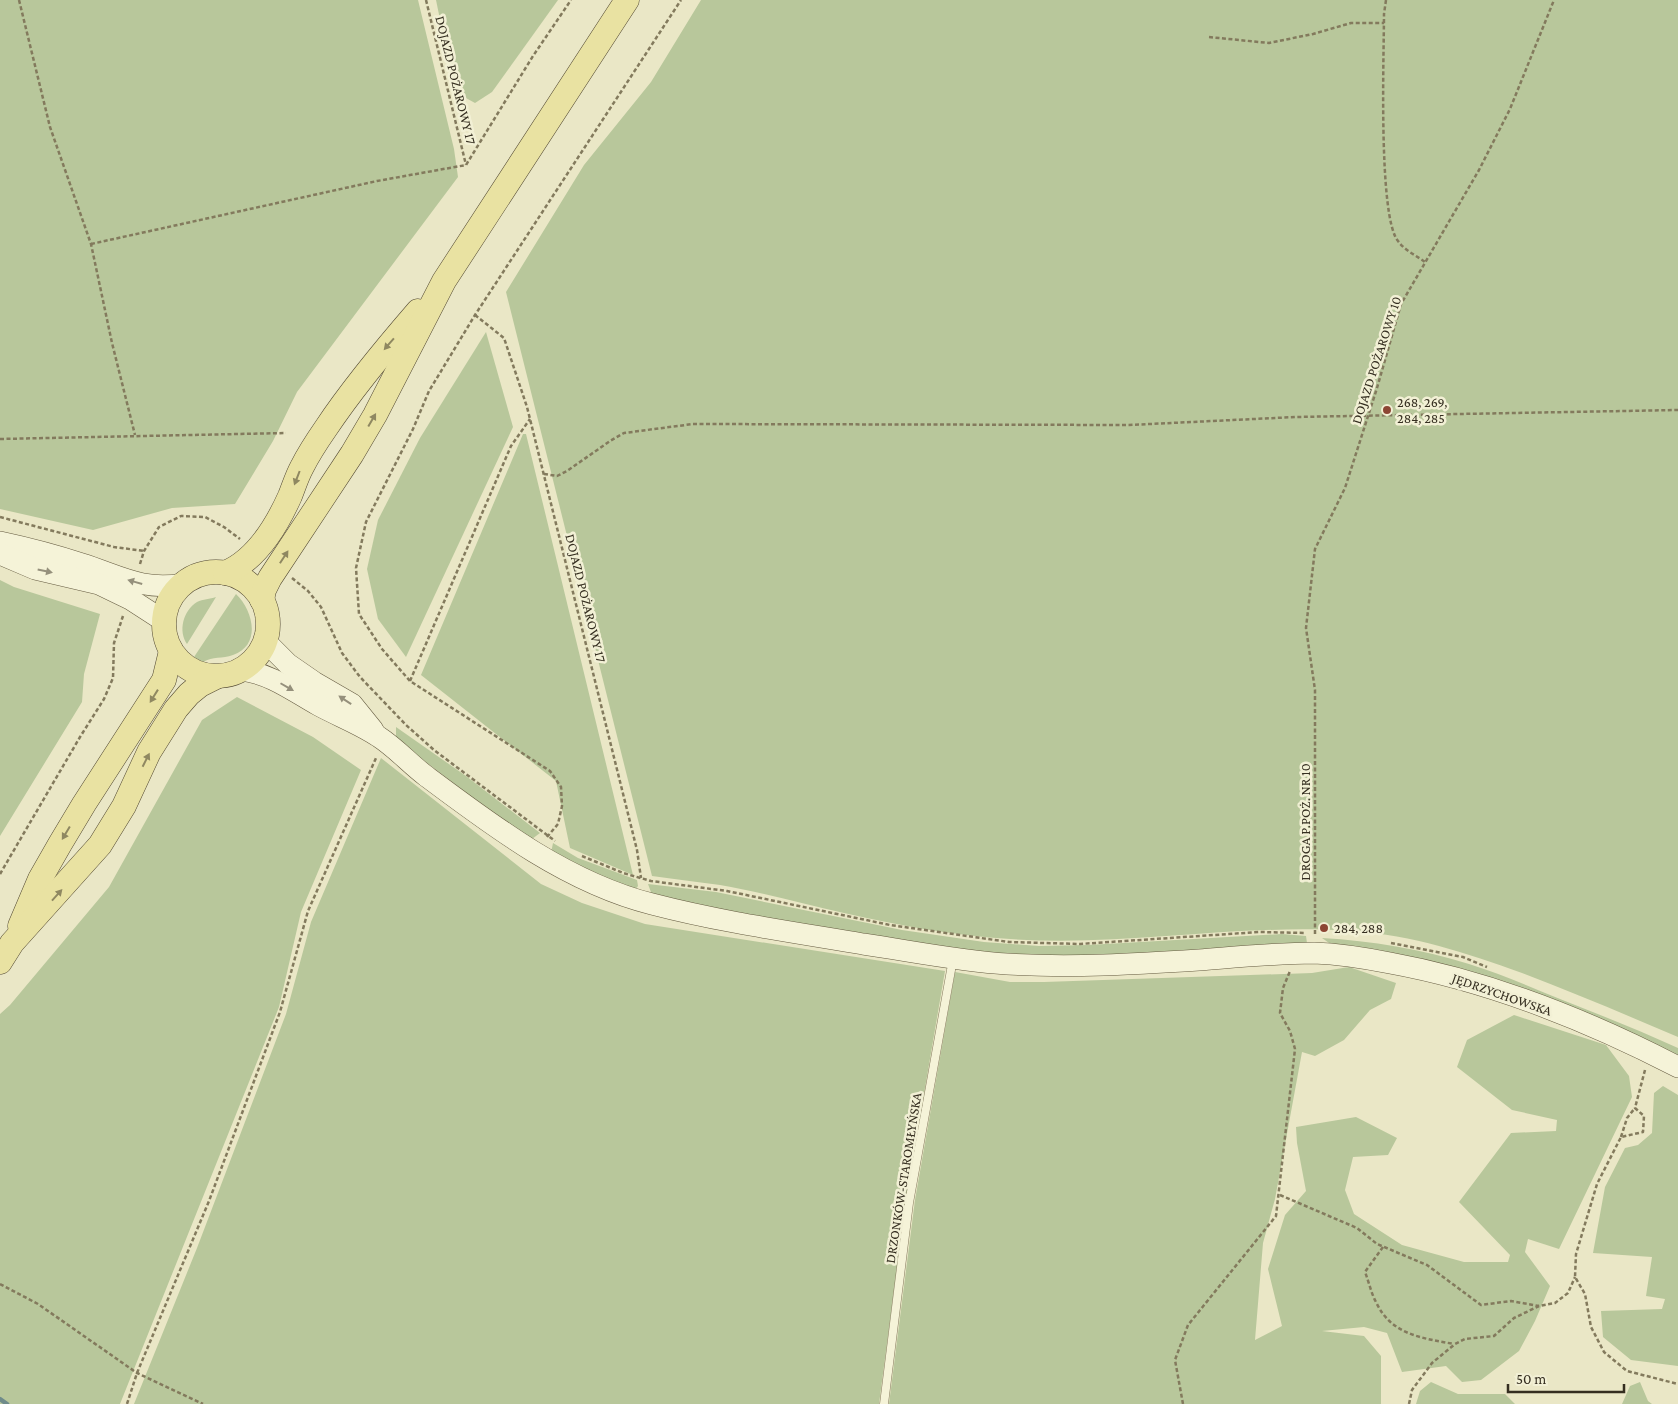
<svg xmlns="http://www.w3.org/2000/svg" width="1678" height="1404" font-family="'Crimson Pro',serif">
  <rect width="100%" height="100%" fill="#eae7c6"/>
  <!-- green -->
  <g fill="#b8c79b">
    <polygon points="0,0 418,0 454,149 458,177 297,392 273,441 235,504 172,508 93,530 0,509"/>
    <polygon points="436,0 558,0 492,92 475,103 455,92"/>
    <path d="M 701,0 L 1678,0 L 1678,1037 C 1626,1015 1575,993 1522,973 C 1466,953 1413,935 1353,931 C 1239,923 1125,947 1010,939 C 955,936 898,925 844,913 C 802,904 761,892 720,885 C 697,882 674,879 652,876 L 506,292 L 584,165 L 651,82 Z"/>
    <polygon points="486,332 513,427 406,657 378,619 367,569 378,520 420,438"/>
    <polygon points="523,434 526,434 633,875 570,848 556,781 421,675"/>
    <polygon points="0,580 14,587 100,614 84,674 82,702 0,836"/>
    <path d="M 236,594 C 253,610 262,645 233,655 C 222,659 213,656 203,662 L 194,657 Z"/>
    <path d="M 216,597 L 187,644 C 178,631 183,611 197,602 C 203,599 210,599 216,597 Z"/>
    <polygon points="237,697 313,737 361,770 301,912 279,1007 120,1404 0,1404 0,1014 10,1005 109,887 202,720"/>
    <polygon points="396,727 466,776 540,833 532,839 504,822 396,739"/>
    <polygon points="381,758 541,884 582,903 645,924 945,971 906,1199 879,1404 134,1404 197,1248 286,1014 311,922"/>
    <polygon points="553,843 578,858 637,880 638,886 635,890 633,890 551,853"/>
    <polygon points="648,884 716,892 902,930 984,942 1039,946 1088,945 1282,934 1306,936 1307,943 1138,957 1008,956 824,931 652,895"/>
    <path d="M 1322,938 C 1372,941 1421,949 1469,964 C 1501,974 1533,988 1565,1001 C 1603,1016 1641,1031 1678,1048 L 1678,1059 L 1332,945 Z"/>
    <polygon points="1349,967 1396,983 1391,999 1370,1010 1344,1040 1315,1056 1302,1052 1275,1199 1263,1243 1255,1340 1282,1326 1268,1269 1285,1215 1306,1191 1297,1143 1296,1127 1356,1117 1397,1138 1388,1155 1353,1157 1345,1190 1354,1214 1402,1245 1464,1262 1508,1262 1510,1255 1459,1202 1511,1133 1556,1131 1557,1120 1512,1110 1457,1067 1467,1040 1514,1015 1606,1045 1629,1076 1632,1097 1559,1249 1528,1239 1525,1252 1550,1286 1535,1321 1519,1351 1481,1380 1462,1382 1446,1366 1402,1372 1387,1333 1364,1327 1322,1331 1364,1336 1381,1356 1381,1404 889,1404 915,1200 955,972 1010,982 1044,982 1312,973"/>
    <polygon points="1663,1086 1678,1095 1678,1366 1631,1360 1603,1337 1601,1311 1662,1309 1665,1299 1646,1296 1652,1257 1593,1253 1605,1187 1625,1148 1638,1145 1652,1133 1654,1093"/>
    <polygon points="1431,1382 1458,1394 1505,1394 1515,1404 1416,1404 1420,1391"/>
    <polygon points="1640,1382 1648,1401 1652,1404 1622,1404 1630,1386"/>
  </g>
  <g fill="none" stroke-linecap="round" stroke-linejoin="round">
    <!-- stream -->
    <polyline stroke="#6f8b8a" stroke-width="4.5" points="0,1399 7,1404"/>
    <!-- service casing -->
    <g stroke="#837a5d" stroke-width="9">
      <polyline id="service" points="884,1404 909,1203 953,959"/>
    </g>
    <!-- secondary casing -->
    <g stroke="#655b41" stroke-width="22">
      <g id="secondary">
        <path d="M 0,542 C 28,548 55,555 82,564 C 120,576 142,591 183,584"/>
        <polyline points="0,554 35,569 99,584 130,599 164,621"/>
        <polyline points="266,642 288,664 314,682 352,704 373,730"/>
        <path d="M 242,670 C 271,674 293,691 318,705 C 338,716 360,724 379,737 C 396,748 410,764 426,776 C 494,827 568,883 652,904 C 721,922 792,932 863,944 C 911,951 959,961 1007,964 C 1071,968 1136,964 1199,960 C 1237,957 1276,953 1314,953 C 1340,954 1365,958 1390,963 C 1489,981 1589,1021 1678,1067"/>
      </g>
    </g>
    <!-- primary casing -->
    <g stroke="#514731" stroke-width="25">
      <g id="primary">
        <circle cx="216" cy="624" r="52"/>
        <path d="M 225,573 C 257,560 277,525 290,496 C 294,486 297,476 302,467 C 309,453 317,441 326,428 C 354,386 386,348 418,311"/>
        <polyline points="262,600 264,590 270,578 352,454 375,415 444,281 627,0"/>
        <polyline points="20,926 40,879 60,844 84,804 164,680 171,651"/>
        <polyline points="0,962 12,943 100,845 124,806 149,752 176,709 189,694 200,685 216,677"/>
      </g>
    </g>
    <!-- path -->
    <g stroke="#837a5d" stroke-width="2.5" stroke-dasharray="4 2.5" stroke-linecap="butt">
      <polyline points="19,0 50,127 91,244 112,343 135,435"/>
      <polyline points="426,0 466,165"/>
      <path d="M 1386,0 L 1384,14 C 1384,53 1378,217 1398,241 C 1404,250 1417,256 1425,262"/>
      <polyline points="1209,37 1269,43 1313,34 1351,23 1384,23"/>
      <polyline points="91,244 377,181 466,165 533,56 571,0"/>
      <polyline points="475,315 504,338 527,407 637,850 641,878"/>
      <polyline points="0,439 286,433"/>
      <polyline points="544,474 557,476 567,471 610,441 624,433 693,424 1129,425 1295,417 1678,410"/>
      <polyline points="0,517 114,547 144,551"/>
      <polyline points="140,564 144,551 159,527 181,516 205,517 224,527 240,539"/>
      <polyline points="292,578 308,591 321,607 342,653 360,677 406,725 434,750 555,841"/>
      <polyline points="410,681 511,446 530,419"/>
      <polyline points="547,837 558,824 562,806 561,787 550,771 410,681 382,649 359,614 356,568 366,522 413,429 429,391 475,315 681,0"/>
      <polyline points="582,856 623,873 651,881 727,891 890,925 1009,942 1080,944 1259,932 1306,933"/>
      <polyline points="0,874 80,737 104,699 113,678 114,643 123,616"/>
      <polyline points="1315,934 1315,690 1306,628 1315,549 1345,488 1377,388 1401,304 1479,170 1510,109 1554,0"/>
      <polyline points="1391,943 1463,957 1487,967"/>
      <polyline points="1645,1070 1635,1108 1644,1116 1643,1132 1621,1137 1597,1184 1576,1254 1575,1277 1585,1294 1591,1327 1604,1352 1627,1371 1678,1384"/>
      <polyline points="1621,1137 1627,1118 1635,1108"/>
      <polyline points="1280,1195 1357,1228 1377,1244 1427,1265 1481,1305 1511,1301 1539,1306"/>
      <path d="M 1383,1247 L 1365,1272 C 1369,1282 1371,1293 1376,1302 C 1391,1335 1422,1338 1454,1344"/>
      <polyline points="0,1284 38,1304 137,1373 203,1404"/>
      <polyline points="127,1404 137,1373 209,1201 280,1012 308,911 376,758"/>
      <polyline points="1183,1404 1175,1360 1188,1325 1276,1216 1295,1049 1290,1031 1280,1013 1283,988 1290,971"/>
      <polyline points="1409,1404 1412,1390 1432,1363 1455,1344 1465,1339 1494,1336 1514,1318 1539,1306 1555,1303 1568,1293 1575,1277"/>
    </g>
    <!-- service -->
    <use href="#service" stroke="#f5f3d8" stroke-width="8"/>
    <!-- secondary -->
    <use href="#secondary" stroke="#f5f3d8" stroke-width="21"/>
    <!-- primary -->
    <use href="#primary" stroke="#e9e2a2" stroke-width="24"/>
  </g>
  <!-- one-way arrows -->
  <defs><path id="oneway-solid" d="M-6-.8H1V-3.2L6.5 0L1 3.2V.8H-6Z" transform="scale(1.25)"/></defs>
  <g fill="#8f8861">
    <use href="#oneway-solid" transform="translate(389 344) rotate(131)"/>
    <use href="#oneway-solid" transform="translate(372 420) rotate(-60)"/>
    <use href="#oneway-solid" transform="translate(297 478) rotate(111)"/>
    <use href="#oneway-solid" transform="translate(284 557) rotate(-57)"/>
    <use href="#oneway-solid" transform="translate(154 696) rotate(122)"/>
    <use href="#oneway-solid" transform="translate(146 760) rotate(-63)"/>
    <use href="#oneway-solid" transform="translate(66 833) rotate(121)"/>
    <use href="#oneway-solid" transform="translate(57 895) rotate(-48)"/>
  </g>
  <g fill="#95907c">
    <use href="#oneway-solid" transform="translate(45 571) rotate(12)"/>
    <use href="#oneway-solid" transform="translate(135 582) rotate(-164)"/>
    <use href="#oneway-solid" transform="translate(287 687) rotate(30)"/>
    <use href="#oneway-solid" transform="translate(345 700) rotate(-146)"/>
  </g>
  <!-- markers -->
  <g fill="#8c4634" stroke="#f2f0d5" stroke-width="2">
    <circle cx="1387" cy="410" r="5"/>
    <circle cx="1324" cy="928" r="5"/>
  </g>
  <g text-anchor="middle" stroke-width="5" stroke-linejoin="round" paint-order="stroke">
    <!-- street labels -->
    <g font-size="14" fill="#352e20" stroke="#f2f0d5">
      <text transform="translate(456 80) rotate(76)" y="5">DOJAZD POŻAROWY 17</text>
      <text transform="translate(1376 360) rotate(-72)" y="5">DOJAZD POŻAROWY 10</text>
      <text transform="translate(586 598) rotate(76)" y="5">DOJAZD POŻAROWY 17</text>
      <text transform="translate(1305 822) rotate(-90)" y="5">DROGA P.POŻ. NR 10</text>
      <text transform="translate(1502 994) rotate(19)" y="5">JĘDRZYCHOWSKA</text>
      <text transform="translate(903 1178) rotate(-81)" y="5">DRZONKÓW-STAROMŁYŃSKA</text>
    </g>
    <!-- poi labels -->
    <g font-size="14" fill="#352e20" stroke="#f2f0d5" text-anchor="start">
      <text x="1397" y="407">268, 269,<tspan x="1397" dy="16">284, 285</tspan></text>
      <text x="1334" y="933">284, 288</text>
    </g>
  </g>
  <!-- scale -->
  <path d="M1508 1384v8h116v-8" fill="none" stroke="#352e20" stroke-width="2.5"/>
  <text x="1516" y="1384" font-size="15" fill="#352e20" stroke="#f2f0d5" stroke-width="4" paint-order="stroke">50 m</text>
</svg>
